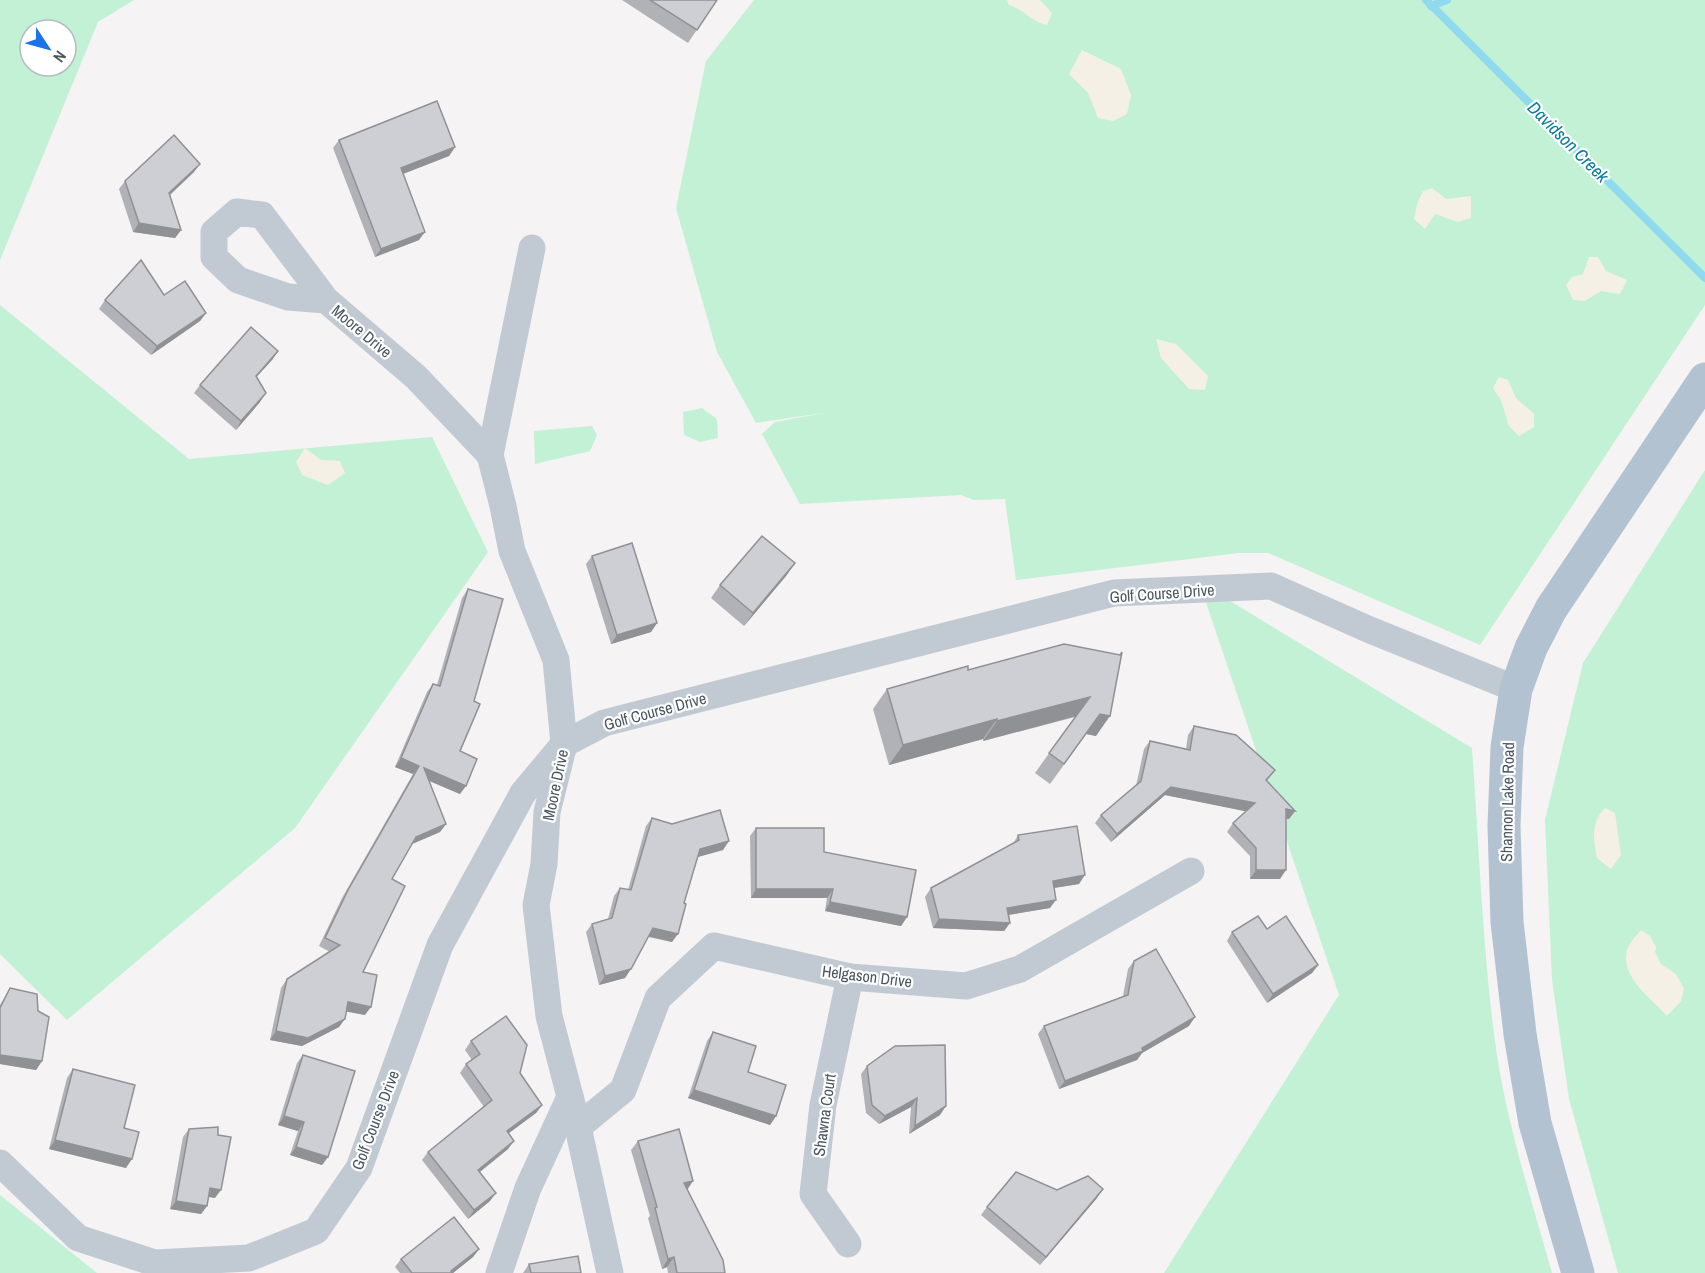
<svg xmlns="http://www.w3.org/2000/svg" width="1705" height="1273" font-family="'Archivo Narrow',sans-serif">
  <rect width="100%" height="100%" fill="#f5f3f3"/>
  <!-- green -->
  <g fill="#c3f1d5" fill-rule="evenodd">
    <path d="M 0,0 L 134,0 L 98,22 L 0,260 ZM 30,30 L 66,30 L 66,66 L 30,66 Z"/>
    <polygon points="754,0 1705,0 1705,305 1480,645 1268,553 1239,553 1016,580 1005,499 974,500 961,495 800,504 762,434 775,422 824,413 756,423 717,352 676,208 706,61"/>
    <polygon points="0,305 189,459 432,437 488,552 295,828 67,1020 0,954"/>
    <polygon points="702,408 717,419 718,438 700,442 684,435 683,412"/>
    <polygon points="592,426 597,435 590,451 535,464 534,431"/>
    <polygon points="1705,470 1705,1273 1618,1273 1569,1099 1552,980 1545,820 1583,663"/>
    <path d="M 1199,582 L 1472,748 C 1479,844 1482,940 1494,1034 C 1504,1115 1530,1195 1552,1273 L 1164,1273 L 1339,995 Z"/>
    <polygon points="0,1195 97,1273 0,1273"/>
  </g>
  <!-- sand -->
  <g fill="#f5f0e5">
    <path d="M 1007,0 L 1040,0 L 1052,13 L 1047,25 C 1029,21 1026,10 1009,5 Z"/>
    <polygon points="1082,50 1121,69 1131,95 1127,114 1113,121 1098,118 1088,93 1069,74"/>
    <polygon points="1432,188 1446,199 1471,196 1471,218 1458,222 1435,214 1425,229 1414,219 1417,204 1423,191"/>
    <polygon points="1589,257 1598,257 1606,271 1627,280 1620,294 1601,291 1585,301 1573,300 1566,285 1572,277 1583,274"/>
    <polygon points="1156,339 1176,344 1208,376 1205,390 1189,389 1161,358"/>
    <polygon points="1499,377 1508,380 1516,398 1534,414 1534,427 1519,436 1509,426 1501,400 1493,388"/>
    <polygon points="305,448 321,460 340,461 345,473 328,485 302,475 296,462"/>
    <path d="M 1605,808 L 1615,813 L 1621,855 L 1611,869 L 1597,858 C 1593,840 1591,821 1605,808 Z"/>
    <path d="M 1641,930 L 1650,936 L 1656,947 L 1655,952 L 1661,964 L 1676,974 L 1684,989 L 1681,1001 L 1667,1016 C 1651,998 1620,977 1627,950 C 1629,943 1636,936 1641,930 Z"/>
  </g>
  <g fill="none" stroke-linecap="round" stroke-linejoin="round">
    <!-- stream -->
    <g stroke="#90daee" stroke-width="8">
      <polyline points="1426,0 1705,278"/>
      <polyline points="1431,6 1447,0"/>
    </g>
    <!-- minor -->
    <g stroke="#c1cad2" stroke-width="27">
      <polyline points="326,300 288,297 238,280 214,257 214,232 237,212 262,215 326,300 416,377 490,455 503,506 512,551 556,660 564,744 547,812 544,864 536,905 549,1016 578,1127 610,1273"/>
      <polyline points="490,455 532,248"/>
      <polyline points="578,1127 623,1090 658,998 714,946 850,977 966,986 1020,969 1191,871"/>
      <polyline points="0,1163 78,1238 155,1263 249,1258 316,1231 359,1168 440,945 523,793 564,744 604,723 1114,593 1271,586 1370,630 1516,689"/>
      <polyline points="848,1244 813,1194 823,1105 850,977"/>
      <polyline points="499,1273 528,1188 570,1097"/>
    </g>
    <!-- major -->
    <polyline stroke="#b3c2d1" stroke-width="33" points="1578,1273 1535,1123 1520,1034 1507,922 1504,826 1507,747 1516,689 1531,648 1551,609 1705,379"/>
  </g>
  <!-- wall -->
  <g fill="#b0b2b7">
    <polygon points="622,0 717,0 688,43"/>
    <polygon points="339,140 455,147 449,156 403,174 419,240 375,257 333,148"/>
    <polygon points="194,172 170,195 181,230 175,238 133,232 119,189 125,181"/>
    <polygon points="164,295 206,313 200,321 151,355 99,309 105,300"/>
    <polygon points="278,351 272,360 256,377 260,402 236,430 194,393 200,385"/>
    <polygon points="592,556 657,623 651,632 611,644 586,564"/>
    <polygon points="795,563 786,576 744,626 711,598 720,585"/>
    <polygon points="468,589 460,751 460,794 429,781 446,824 440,832 411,844 392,879 363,972 365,1015 347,1011 339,1027 302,1046 270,1040 281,988 287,979 330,952 319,946 342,898 413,774 395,767 427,692 433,684 437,685 462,598"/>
    <polygon points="1120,655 1096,736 1086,734 1050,784 1035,773 1075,717 983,741 983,739 889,765 873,709 887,689 968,670"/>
    <polygon points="1194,726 1275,770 1267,781 1295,811 1289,819 1286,819 1280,879 1250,879 1250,856 1227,832 1233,823 1246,811 1165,795 1111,842 1095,823 1101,815 1136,786 1144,749 1150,741 1186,749 1188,735"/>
    <polygon points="652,818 723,850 698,857 672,942 648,937 625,978 599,985 586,932 592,924 608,919 614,896 620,888 628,890 646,826"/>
    <polygon points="756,828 824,852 907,917 901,926 825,911 827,898 751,898 750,836"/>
    <polygon points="1018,835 1079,884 1054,888 1050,908 1009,915 1010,923 1004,931 933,928 925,897 931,888 1013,844"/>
    <polygon points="1232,932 1318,965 1312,973 1267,1003 1227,941"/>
    <polygon points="1134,961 1189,1026 1142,1053 1137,1060 1059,1089 1038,1034 1044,1026 1123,996 1128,969"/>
    <polygon points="10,988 42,1061 36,1070 0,1064 0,1005"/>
    <polygon points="713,1032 748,1072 776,1116 770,1125 688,1098 707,1041"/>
    <polygon points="471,1041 520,1073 542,1105 536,1113 509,1133 508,1149 480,1172 490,1201 468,1219 422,1160 428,1152 484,1107 460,1073 466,1064 472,1060 465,1050"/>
    <polygon points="303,1055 328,1157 322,1165 290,1155 298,1131 278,1125 297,1063"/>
    <polygon points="867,1066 940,1115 909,1134 911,1107 879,1124 866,1113 861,1074"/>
    <polygon points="73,1069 124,1128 126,1168 49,1149 67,1078"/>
    <polygon points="189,1129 215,1198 209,1197 207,1206 201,1214 170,1209 183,1137"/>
    <polygon points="638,1141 693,1181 687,1189 725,1273 668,1273 667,1267 662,1269 648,1218 650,1216 631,1150"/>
    <polygon points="1057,1190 1097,1198 1040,1265 981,1215 987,1207"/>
    <polygon points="479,1249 473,1257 453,1273 400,1273 395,1267 401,1259"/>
    <polygon points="529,1264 581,1273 523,1273"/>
  </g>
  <!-- shaded-wall -->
  <g fill="#909195">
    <polygon points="455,147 449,156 395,177 401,168"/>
    <polygon points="200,164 194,172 163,201 169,193"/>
    <polygon points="139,223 181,230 175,238 133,232"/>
    <polygon points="425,232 419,240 375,257 381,249"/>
    <polygon points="206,313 200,321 151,355 157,346"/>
    <polygon points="278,351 272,360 250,384 256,376"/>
    <polygon points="266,393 260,402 236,430 241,421"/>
    <polygon points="795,563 786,576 744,626 753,613"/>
    <polygon points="657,623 651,632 611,644 617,635"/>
    <polygon points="1090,697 1076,716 983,741 997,721"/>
    <polygon points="1100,714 1110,716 1096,736 1086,734 1050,784"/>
    <polygon points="997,719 983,739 889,765 903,745"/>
    <polygon points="401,758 419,766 413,774 395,767"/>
    <polygon points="424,768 466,786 460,794 418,776"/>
    <polygon points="1171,787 1255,803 1249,812 1165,795 1111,842 1117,834"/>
    <polygon points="1286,809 1295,811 1289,819 1280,818"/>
    <polygon points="446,824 440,832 410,845 416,837"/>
    <polygon points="729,841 723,850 694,858 700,849"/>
    <polygon points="1256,870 1286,870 1280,879 1250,879"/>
    <polygon points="1085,875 1079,884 1047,889 1053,881"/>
    <polygon points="756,889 833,889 827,898 751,898"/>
    <polygon points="1056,900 1050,908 1001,916 1007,908"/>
    <polygon points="830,902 907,917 901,926 825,911"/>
    <polygon points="939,919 1010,923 1004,931 933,928"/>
    <polygon points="653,928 678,934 672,942 647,936"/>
    <polygon points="1318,965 1312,973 1267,1003 1273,994"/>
    <polygon points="631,969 625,978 599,985 605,976"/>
    <polygon points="348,1002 371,1007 365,1015 343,1011"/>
    <polygon points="1195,1017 1189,1026 1142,1053 1137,1060 1059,1089 1065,1081 1142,1048"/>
    <polygon points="345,1019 339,1027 302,1046 270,1040 276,1031"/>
    <polygon points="0,1055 42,1061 36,1070 0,1064"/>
    <polygon points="694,1090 776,1116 770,1125 688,1098"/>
    <polygon points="917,1098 911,1107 879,1124 885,1116"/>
    <polygon points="542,1105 536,1113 501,1139 507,1131"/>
    <polygon points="946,1106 940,1115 909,1134 915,1126"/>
    <polygon points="284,1116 304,1122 298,1131 278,1125"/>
    <polygon points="55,1140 132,1159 126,1168 49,1149"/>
    <polygon points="514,1141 508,1149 472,1178 478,1170"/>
    <polygon points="296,1147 328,1157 322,1165 290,1155"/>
    <polygon points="693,1181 687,1190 684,1183"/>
    <polygon points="210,1188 221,1190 215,1198 204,1196"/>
    <polygon points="1103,1189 1097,1198 1040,1265 1046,1257"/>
    <polygon points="496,1193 490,1201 468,1219 474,1210"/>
    <polygon points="176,1201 207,1206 201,1214 170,1209"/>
    <polygon points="479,1249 473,1257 453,1273 449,1273"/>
    <polygon points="674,1257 667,1267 662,1269 668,1259"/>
  </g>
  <!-- building -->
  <g fill="#cdcfd5" stroke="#909195" stroke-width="1.5">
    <polygon points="650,0 717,0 697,30"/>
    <polygon points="437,101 455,147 401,168 425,232 381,249 339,140"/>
    <polygon points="174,135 200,164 169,193 181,230 139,223 125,181"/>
    <polygon points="141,260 164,295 185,281 206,313 157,346 105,300"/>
    <polygon points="251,327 278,351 256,376 266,393 241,421 200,385"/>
    <polygon points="762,536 795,563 753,613 720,585"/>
    <polygon points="632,543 657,623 617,635 592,556"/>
    <polygon points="468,589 503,599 474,701 480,704 460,751 477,759 466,786 424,768 446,824 416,837 392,879 405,886 363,972 377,975 371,1007 348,1002 345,1019 308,1038 276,1031 287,979 340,945 325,938 348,890 419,766 401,758 433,684 440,686"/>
    <polygon points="1064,644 1120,655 1122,652 1110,716 1100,714 1064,764 1049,753 1090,697 997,721 997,719 903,745 887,689 968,666 968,670"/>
    <polygon points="1194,726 1236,735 1275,770 1266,780 1295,811 1286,809 1286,870 1256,870 1256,848 1233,823 1255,803 1171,787 1117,834 1101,815 1141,781 1150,741 1190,750"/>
    <polygon points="720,810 729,841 700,849 684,903 686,904 678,934 653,928 631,969 605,976 592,924 612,918 620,888 631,890 652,818 672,824"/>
    <polygon points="1077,826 1085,875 1053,881 1056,900 1007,908 1010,923 939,919 931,888 1019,840 1018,835"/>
    <polygon points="756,828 824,828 824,852 916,870 907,917 830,902 833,889 756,889"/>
    <polygon points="1258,916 1267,929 1286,916 1318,965 1273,994 1232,932"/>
    <polygon points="1156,949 1195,1017 1142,1048 1143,1051 1065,1081 1044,1026 1128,995 1134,961"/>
    <polygon points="10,988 37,994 38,1011 49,1017 42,1061 0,1055 0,1008"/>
    <polygon points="506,1016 527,1045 520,1073 542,1105 507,1131 514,1141 478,1170 496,1193 474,1210 428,1152 492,1100 466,1064 480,1054 471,1041"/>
    <polygon points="713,1032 756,1046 748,1072 786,1085 776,1116 694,1090"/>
    <polygon points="945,1045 946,1106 915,1126 917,1098 885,1116 872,1105 867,1066 895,1046"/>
    <polygon points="303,1055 355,1071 328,1157 296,1147 304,1122 284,1116"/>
    <polygon points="73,1069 135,1085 124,1128 139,1132 132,1159 55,1140"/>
    <polygon points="218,1127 218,1135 231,1137 221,1190 210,1188 207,1206 176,1201 189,1129"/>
    <polygon points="679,1129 693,1181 684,1183 723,1260 725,1273 677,1273 674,1257 668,1259 655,1208 657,1207 638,1141"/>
    <polygon points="1016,1172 1057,1190 1088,1176 1103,1189 1046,1257 987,1207"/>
    <polygon points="454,1217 479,1249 451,1271 452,1273 412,1273 401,1259"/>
    <polygon points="578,1256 581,1273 531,1273 529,1264"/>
  </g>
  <g text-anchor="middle" stroke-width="4.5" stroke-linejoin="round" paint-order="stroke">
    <!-- street labels -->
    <g font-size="16" fill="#4a5661" stroke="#fff">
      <text transform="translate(362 331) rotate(40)" y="6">Moore Drive</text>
      <text transform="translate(1162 593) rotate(-4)" y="6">Golf Course Drive</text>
      <text transform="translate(655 711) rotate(-15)" y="6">Golf Course Drive</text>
      <text transform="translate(555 785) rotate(-78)" y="6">Moore Drive</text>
      <text transform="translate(1507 802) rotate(-89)" y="6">Shannon Lake Road</text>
      <text transform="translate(867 976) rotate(7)" y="6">Helgason Drive</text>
      <text transform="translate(824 1115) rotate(-82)" y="6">Shawna Court</text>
      <text transform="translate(375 1120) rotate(-69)" y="6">Golf Course Drive</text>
    </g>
    <!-- water labels -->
    <g font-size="18" font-style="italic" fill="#0c7c9b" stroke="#fff">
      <text transform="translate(1568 142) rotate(45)" y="6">Davidson Creek</text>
    </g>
  </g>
  <!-- north arrow -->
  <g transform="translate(48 48) rotate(126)"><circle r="28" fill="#ffffff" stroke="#b7bbc0" stroke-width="1.5"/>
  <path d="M0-4.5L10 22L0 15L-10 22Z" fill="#1a73e8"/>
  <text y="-9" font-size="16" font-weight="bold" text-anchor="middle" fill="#4a5661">N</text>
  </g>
</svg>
